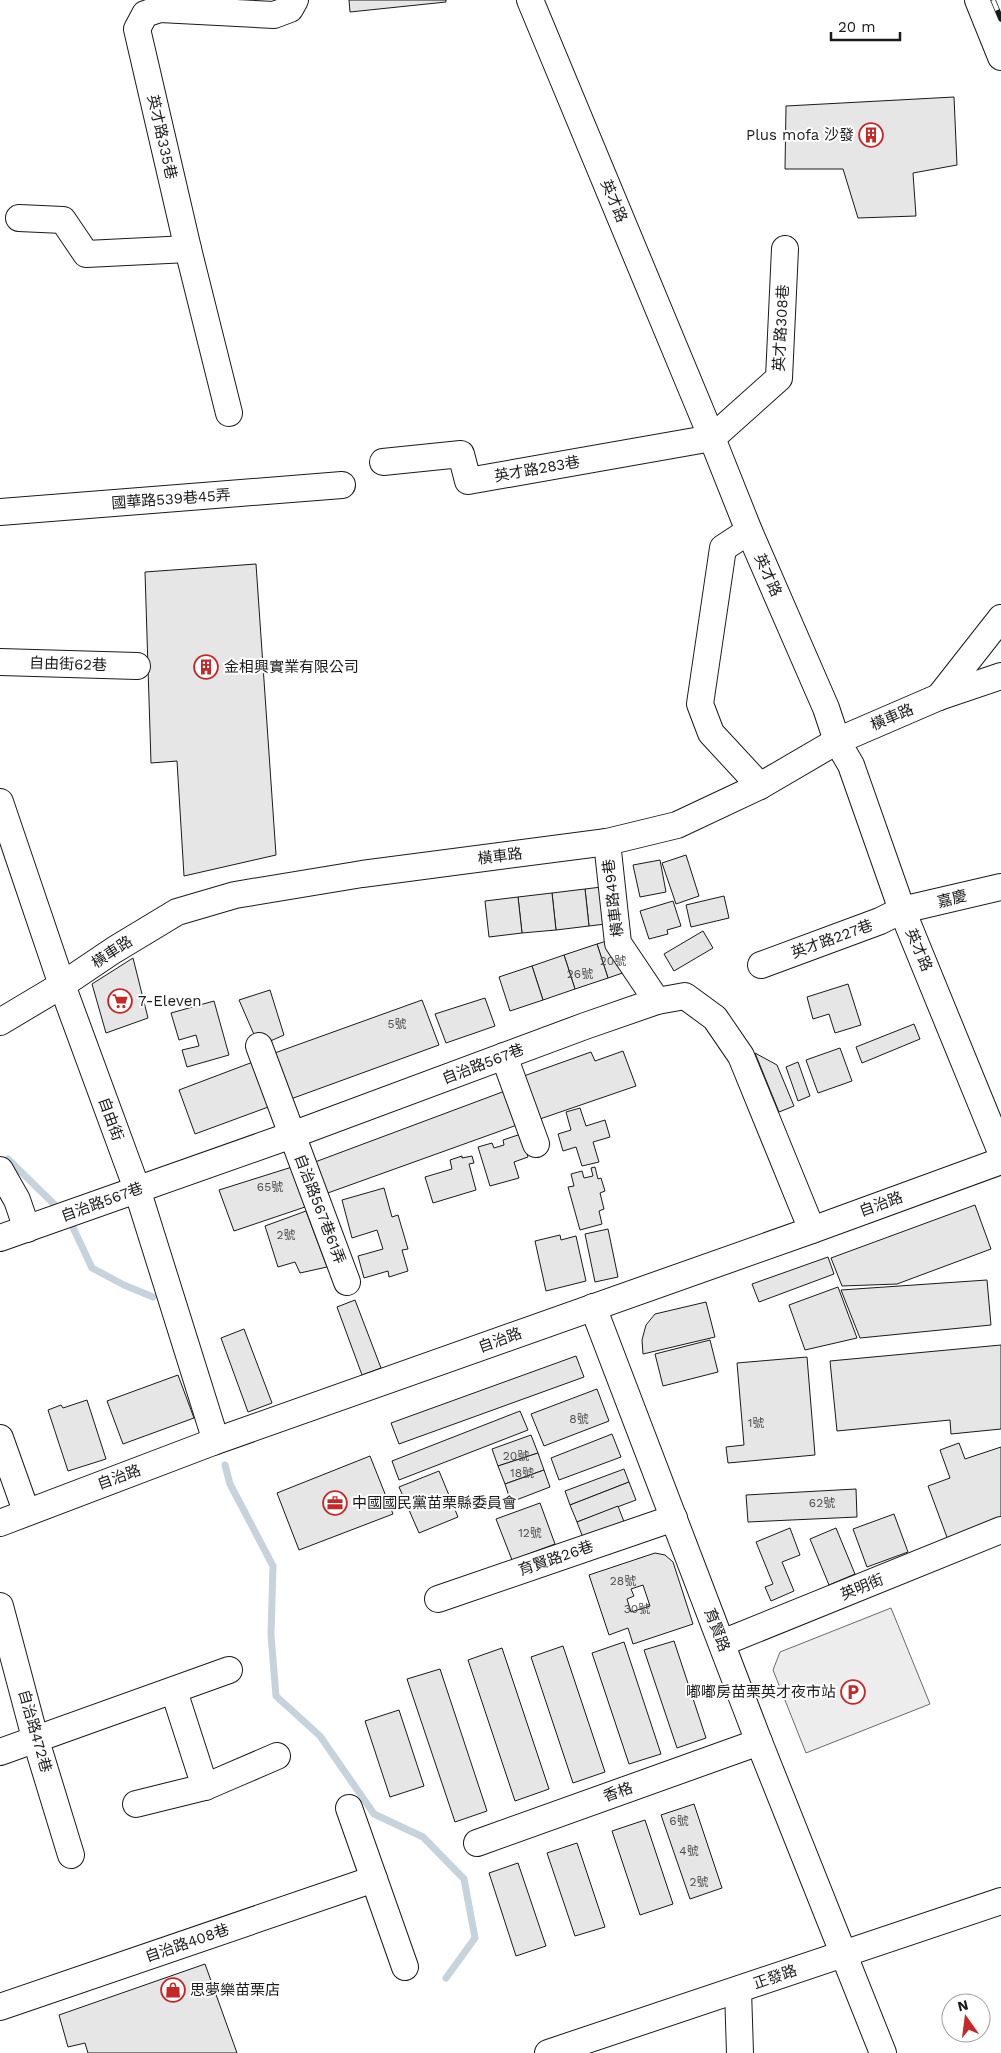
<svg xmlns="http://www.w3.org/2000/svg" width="1001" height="2053" font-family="'Work Sans','Noto Sans TC',sans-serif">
  <rect width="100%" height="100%" fill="#fff"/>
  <!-- parking -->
  <polygon fill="#ededed" stroke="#6a6a6a" points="891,1608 930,1704 806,1753 773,1670 780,1652"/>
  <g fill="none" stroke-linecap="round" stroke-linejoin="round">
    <!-- stream -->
    <g stroke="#c6d2dc" stroke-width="7">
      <polyline points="8,1159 61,1211"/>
      <polyline points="69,1219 92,1268 124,1285 153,1297"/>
      <polyline points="225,1465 230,1484 273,1566 271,1635 276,1696 320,1736 374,1814 423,1837 464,1879 475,1938 446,1978"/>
    </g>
  </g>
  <!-- building -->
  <g fill="#e6e6e6" stroke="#1a1a1a" fill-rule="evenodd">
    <polygon points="349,0 446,0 446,2 350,12"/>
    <polygon points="954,97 957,165 913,173 916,216 858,218 843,169 785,169 786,106"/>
    <polygon points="256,564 276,855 184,876 177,761 151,763 145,572"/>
    <polygon points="686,855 699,896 676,904 662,863"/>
    <polygon points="660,860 666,892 640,897 633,865"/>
    <polygon points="618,885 622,922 589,926 585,889"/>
    <polygon points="585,889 589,926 556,930 552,893"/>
    <polygon points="552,893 556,930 522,933 518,897"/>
    <polygon points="724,896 729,918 691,927 686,905"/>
    <polygon points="518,897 522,933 489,937 485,901"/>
    <polygon points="673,901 681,926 667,930 668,934 649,939 640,911"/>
    <polygon points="703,931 713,948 674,971 664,954"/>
    <polygon points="629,934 640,967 608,978 597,944"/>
    <polygon points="597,944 608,978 575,989 564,955"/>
    <polygon points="564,955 575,989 543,1000 532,966"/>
    <polygon points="133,958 148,1018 106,1033 92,984"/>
    <polygon points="532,966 543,1000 510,1011 499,977"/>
    <polygon points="848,984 861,1025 835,1033 829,1014 813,1019 807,997"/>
    <polygon points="270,990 284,1035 259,1046 239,1000"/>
    <polygon points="485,998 495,1026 446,1043 435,1014"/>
    <polygon points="422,1000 439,1045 288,1100 272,1054"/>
    <polygon points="214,1001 229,1055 187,1067 182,1050 199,1046 196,1035 179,1040 171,1013"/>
    <polygon points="914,1024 920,1039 862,1063 856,1047"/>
    <polygon points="840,1048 852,1081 818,1093 806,1060"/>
    <polygon points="623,1051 636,1086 537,1120 521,1077 591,1052 595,1061"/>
    <polygon points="755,1053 777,1065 794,1106 779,1112"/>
    <polygon points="253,1062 271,1106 195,1134 179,1090"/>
    <polygon points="798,1062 810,1096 798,1101 786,1067"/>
    <polygon points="505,1091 517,1125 325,1194 315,1162"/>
    <polygon points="580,1108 586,1126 605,1120 610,1137 593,1142 599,1162 582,1166 576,1147 563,1151 558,1134 571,1130 566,1112"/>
    <polygon points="521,1134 528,1157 514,1162 519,1178 490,1186 478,1147 492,1143 494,1148 504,1145 503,1140"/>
    <polygon points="462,1156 462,1158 472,1156 474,1163 469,1164 476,1190 433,1203 425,1177 452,1169 450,1160"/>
    <polygon points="292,1167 305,1207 234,1231 219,1190"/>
    <polygon points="595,1167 598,1179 601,1178 605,1191 600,1193 604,1209 599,1211 602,1224 580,1230 568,1187 574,1186 571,1174 582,1171 584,1178 593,1176 591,1168"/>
    <polygon points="384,1188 392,1217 398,1215 408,1249 402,1250 408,1271 389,1277 388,1271 364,1278 358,1256 383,1249 377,1230 352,1238 342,1200"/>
    <polygon points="975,1205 991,1249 897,1284 842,1286 831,1258"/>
    <polygon points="306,1211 327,1267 300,1273 295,1262 278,1267 265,1226"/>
    <polygon points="608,1229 618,1277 595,1282 585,1234"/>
    <polygon points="560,1235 561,1240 576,1236 586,1281 546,1291 535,1241"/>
    <polygon points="828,1257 834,1274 759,1302 752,1284"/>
    <polygon points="987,1280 991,1325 860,1338 841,1290"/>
    <polygon points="838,1287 857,1338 805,1350 789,1305"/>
    <polygon points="355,1300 381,1368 362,1375 337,1307"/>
    <polygon points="706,1302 715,1337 643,1354 642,1340 646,1325 655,1314"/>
    <polygon points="244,1329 272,1403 248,1412 221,1338"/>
    <polygon points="710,1340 718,1372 663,1386 655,1354"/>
    <polygon points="1001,1345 1001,1429 951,1434 950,1420 837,1431 830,1361"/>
    <polygon points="576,1356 584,1377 399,1444 391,1423"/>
    <polygon points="807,1357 815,1455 728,1463 726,1447 744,1445 737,1363"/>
    <polygon points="178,1375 194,1418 123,1444 107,1401"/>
    <polygon points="597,1389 609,1421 544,1446 531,1414"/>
    <polygon points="87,1400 106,1459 68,1471 48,1410 61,1405 63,1408"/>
    <polygon points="520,1411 528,1430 399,1480 392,1461"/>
    <polygon points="612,1434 621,1457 559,1480 551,1458"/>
    <polygon points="531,1435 538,1453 498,1466 492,1449"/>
    <polygon points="959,1443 965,1459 1001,1447 1001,1522 948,1540 928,1486 950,1478 940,1450"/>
    <polygon points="538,1453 544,1470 505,1484 498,1466"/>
    <polygon points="370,1456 393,1514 299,1550 277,1493"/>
    <polygon points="624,1469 629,1482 570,1505 565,1491"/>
    <polygon points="544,1470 550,1487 511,1502 505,1484"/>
    <polygon points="439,1471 458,1517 419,1533 399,1487"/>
    <polygon points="629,1482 636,1500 577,1522 570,1505"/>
    <polygon points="856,1489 857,1517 748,1522 746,1495"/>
    <polygon points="540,1503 555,1544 512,1560 496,1519"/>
    <polygon points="618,1506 626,1527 585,1543 577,1522"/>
    <polygon points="894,1514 908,1552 867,1567 853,1529"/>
    <polygon points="790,1528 800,1555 782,1562 794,1591 771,1601 765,1587 773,1584 756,1542"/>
    <polygon points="836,1528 855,1574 829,1585 810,1539"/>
    <path d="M 655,1553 L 665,1555 L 673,1562 L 693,1624 L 633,1644 L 628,1628 L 609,1635 L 589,1575 ZM 643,1585 L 650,1606 L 631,1612 L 627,1599 L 634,1596 L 631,1589 Z"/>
    <polygon points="674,1641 706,1738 677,1748 644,1650"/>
    <polygon points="624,1642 661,1754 629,1764 592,1653"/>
    <polygon points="563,1646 605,1772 573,1783 531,1657"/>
    <polygon points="502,1648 549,1789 515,1801 468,1660"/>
    <polygon points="440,1669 487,1811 455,1822 407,1679"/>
    <polygon points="399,1710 424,1786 390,1797 365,1721"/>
    <polygon points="694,1804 722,1888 690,1899 661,1815"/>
    <polygon points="645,1820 673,1904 640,1915 612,1831"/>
    <polygon points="577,1843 605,1927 575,1936 547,1853"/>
    <polygon points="518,1863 546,1946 516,1956 489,1873"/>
    <polygon points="205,1964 237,2053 88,2053 85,2043 68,2047 59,2015"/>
  </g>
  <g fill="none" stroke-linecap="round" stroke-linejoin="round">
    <!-- minor casing -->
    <g stroke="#1a1a1a" stroke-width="28">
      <g id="minor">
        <polyline points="530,0 712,438 749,531 826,708 837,741 851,765 902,910 1001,1152"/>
        <polyline points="978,0 1001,57"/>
        <polyline points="19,218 63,220 86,254 188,249"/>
        <polyline points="229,413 188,249 137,29 145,14 160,9 274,15 290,9 295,0"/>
        <polyline points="383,462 461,454 468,481 712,438 779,378 785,249"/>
        <polyline points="0,512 342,485"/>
        <polyline points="749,531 723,548 700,704 711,733 760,786"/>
        <polyline points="0,662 137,666"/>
        <polyline points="939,697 1001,618"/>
        <polyline points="0,802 62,985 137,1189 215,1438 213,1442"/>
        <polyline points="607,842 618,943 657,1001"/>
        <polyline points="761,965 880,921 902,910 1001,887"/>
        <polyline points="0,1022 62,985 114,950 177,912 235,895 362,874 607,842 677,825 760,786 837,741 939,697 1001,676"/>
        <polyline points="259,1046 347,1282"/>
        <polyline points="504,1056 536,1144"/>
        <polyline points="0,1170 17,1200 27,1229"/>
        <polyline points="0,1238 292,1135 585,1026 657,1001 685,996 715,1018 741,1056 812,1230"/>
        <polyline points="593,1307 759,1742 883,2053"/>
        <polyline points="0,1438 26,1511"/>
        <polyline points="0,1523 213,1442 812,1230 1001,1161"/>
        <polyline points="438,1599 674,1518"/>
        <polyline points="0,1606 34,1734 71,1855"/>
        <polyline points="722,1643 1001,1530"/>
        <polyline points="174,1691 205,1787"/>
        <polyline points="0,1752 229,1670"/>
        <polyline points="136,1804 205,1787 277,1756"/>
        <polyline points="349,1808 405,1967"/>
        <polyline points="477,1843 759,1742"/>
        <polyline points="738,1990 740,2053"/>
        <polyline points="0,2007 374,1879"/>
        <polyline points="548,2053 1001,1901"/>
      </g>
    </g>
    <!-- minor -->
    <use href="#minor" stroke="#fff" stroke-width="26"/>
    <!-- rail casing -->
    <g stroke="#1a1a1a" stroke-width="5.5">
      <polyline id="rail" points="993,0 1001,19"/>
    </g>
    <!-- rail -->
    <use href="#rail" stroke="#fff" stroke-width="4" stroke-dasharray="11" stroke-linecap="butt"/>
  </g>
  <!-- icons -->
  <defs>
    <g id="building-ring" transform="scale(1.25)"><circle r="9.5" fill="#fff" stroke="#c62828" stroke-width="1.5"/><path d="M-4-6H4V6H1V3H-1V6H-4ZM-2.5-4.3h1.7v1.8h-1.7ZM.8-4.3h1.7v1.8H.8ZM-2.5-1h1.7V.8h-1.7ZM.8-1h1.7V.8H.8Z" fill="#c62828"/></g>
    <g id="supermarket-ring" transform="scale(1.25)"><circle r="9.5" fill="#fff" stroke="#c62828" stroke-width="1.5"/><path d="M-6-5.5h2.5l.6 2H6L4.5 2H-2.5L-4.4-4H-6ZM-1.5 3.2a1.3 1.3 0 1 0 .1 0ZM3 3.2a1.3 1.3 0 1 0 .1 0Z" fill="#c62828"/></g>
    <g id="office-ring" transform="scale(1.25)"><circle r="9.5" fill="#fff" stroke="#c62828" stroke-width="1.5"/><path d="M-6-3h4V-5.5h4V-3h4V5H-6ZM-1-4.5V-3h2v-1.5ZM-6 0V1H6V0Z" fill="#c62828"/></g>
    <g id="parking-ring" transform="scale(1.25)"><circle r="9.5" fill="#fff" stroke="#c62828" stroke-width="1.5"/><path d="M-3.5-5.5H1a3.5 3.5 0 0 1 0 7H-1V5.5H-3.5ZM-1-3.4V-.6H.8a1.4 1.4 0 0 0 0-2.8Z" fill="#c62828"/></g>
    <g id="shop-ring" transform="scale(1.25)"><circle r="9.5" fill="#fff" stroke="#c62828" stroke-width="1.5"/><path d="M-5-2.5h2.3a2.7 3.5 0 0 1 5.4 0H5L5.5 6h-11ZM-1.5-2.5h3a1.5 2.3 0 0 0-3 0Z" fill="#c62828"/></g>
  </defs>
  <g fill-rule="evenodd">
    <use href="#building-ring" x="871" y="135"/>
    <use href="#building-ring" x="206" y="667"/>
    <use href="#supermarket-ring" x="120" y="1001"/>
    <use href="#office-ring" x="335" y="1503"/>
    <use href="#parking-ring" x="853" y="1692"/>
    <use href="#shop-ring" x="173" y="1990"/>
  </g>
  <g text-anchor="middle" stroke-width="4" stroke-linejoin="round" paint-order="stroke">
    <!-- number labels -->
    <g font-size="12" fill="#4d4d4d">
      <text x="613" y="965">20號</text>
      <text x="580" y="978">26號</text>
      <text x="397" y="1028">5號</text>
      <text x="270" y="1191">65號</text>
      <text x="286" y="1239">2號</text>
      <text x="579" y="1423">8號</text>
      <text x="756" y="1427">1號</text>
      <text x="516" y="1460">20號</text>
      <text x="522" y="1477">18號</text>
      <text x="822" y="1507">62號</text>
      <text x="530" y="1537">12號</text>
      <text x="623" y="1585">28號</text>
      <text x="637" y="1613">30號</text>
      <text x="679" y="1825">6號</text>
      <text x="689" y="1855">4號</text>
      <text x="699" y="1886">2號</text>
    </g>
    <!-- poi labels -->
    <g font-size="15" fill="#1a1a1a" stroke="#fff" text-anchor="start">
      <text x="854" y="140" text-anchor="end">Plus mofa 沙發</text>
      <text x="224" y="672">金相興實業有限公司</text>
      <text x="138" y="1006">7-Eleven</text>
      <text x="352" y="1508">中國國民黨苗栗縣委員會</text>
      <text x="836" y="1697" text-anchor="end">嘟嘟房苗栗英才夜市站</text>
      <text x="190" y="1995">思夢樂苗栗店</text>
    </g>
    <!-- street labels -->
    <g font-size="15" fill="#1a1a1a" stroke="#fff">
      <text transform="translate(162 137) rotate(77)" y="5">英才路335巷</text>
      <text transform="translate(614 201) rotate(67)" y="5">英才路</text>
      <text transform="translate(781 328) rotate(-87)" y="5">英才路308巷</text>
      <text transform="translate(537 469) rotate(-10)" y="5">英才路283巷</text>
      <text transform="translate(171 499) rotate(-4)" y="5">國華路539巷45弄</text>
      <text transform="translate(768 575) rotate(66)" y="5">英才路</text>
      <text transform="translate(68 664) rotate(2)" y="5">自由街62巷</text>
      <text transform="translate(892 717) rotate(-23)" y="5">橫車路</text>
      <text transform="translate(500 856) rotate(-7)" y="5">橫車路</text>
      <text transform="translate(613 898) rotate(-97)" y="5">橫車路49巷</text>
      <text transform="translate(952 899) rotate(-14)" y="5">嘉慶</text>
      <text transform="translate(832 939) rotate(-20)" y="5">英才路227巷</text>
      <text transform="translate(919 950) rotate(67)" y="5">英才路</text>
      <text transform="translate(112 952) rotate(-33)" y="5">橫車路</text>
      <text transform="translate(483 1064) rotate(-21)" y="5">自治路567巷</text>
      <text transform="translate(111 1119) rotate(70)" y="5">自由街</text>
      <text transform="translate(102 1202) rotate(-20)" y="5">自治路567巷</text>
      <text transform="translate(881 1204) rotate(-20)" y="5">自治路</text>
      <text transform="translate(320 1209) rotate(69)" y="5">自治路567巷61弄</text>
      <text transform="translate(500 1340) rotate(-20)" y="5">自治路</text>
      <text transform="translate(119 1477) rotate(-20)" y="5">自治路</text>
      <text transform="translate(556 1558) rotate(-19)" y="5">育賢路26巷</text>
      <text transform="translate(862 1587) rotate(-22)" y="5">英明街</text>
      <text transform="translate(717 1630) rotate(69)" y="5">育賢路</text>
      <text transform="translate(35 1731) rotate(74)" y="5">自治路472巷</text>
      <text transform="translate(618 1792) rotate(-20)" y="5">香格</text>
      <text transform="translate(187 1943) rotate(-19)" y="5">自治路408巷</text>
      <text transform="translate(775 1977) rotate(-19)" y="5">正發路</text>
    </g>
  </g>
  <!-- north arrow -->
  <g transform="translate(966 2018) rotate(346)"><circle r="24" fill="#ffffff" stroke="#a3a3a3"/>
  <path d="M0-4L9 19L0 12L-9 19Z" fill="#c62828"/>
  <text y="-8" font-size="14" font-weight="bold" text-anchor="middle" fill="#1a1a1a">N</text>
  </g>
  <!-- scale -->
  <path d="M831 32v8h69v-8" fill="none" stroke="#1a1a1a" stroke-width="2.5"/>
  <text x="838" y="32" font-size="15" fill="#1a1a1a" stroke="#ffffff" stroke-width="4" paint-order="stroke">20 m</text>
</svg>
